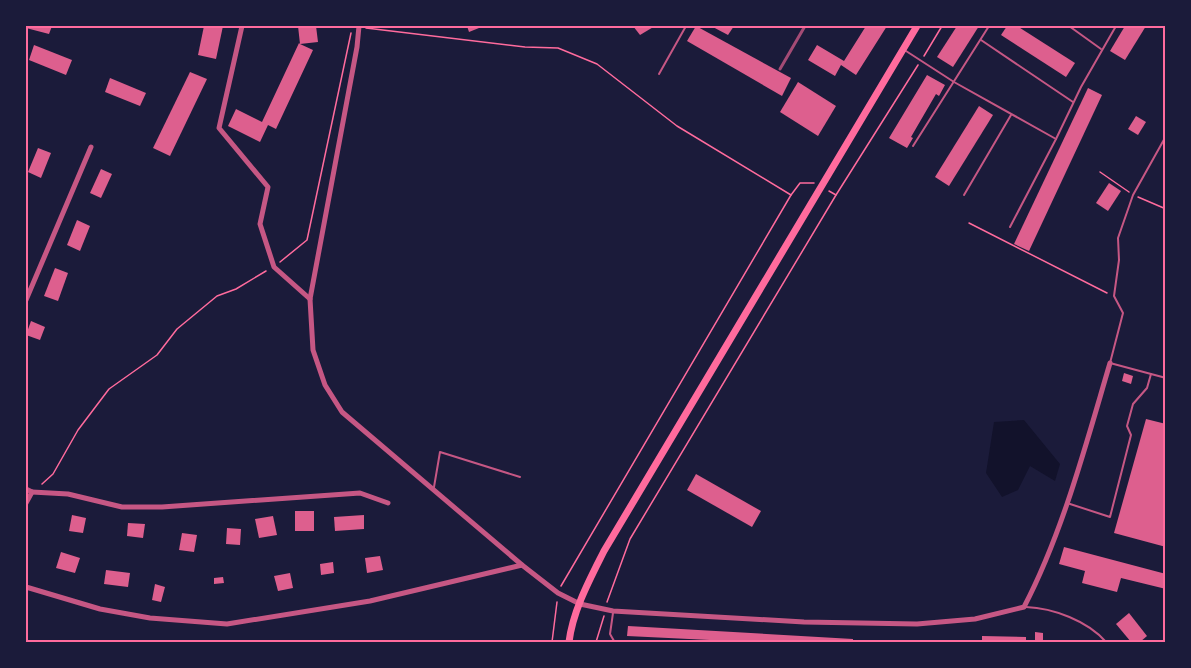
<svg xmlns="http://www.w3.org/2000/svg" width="1191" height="668" font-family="Arial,sans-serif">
  <rect width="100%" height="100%" fill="#1b1b3a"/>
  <!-- water -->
  <polygon fill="#12122b" points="1024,420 1060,464 1055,481 1030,466 1018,490 1002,497 986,473 994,422"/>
  <!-- building -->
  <g fill="#dd5f8e">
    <polygon points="27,26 52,26 49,34 26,28"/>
    <polygon points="204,26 223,26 216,59 198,55"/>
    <polygon points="298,26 316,26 318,42 300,44 313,50 276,129 268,125 260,142 228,126 236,109 262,122 299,43 300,44"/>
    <polygon points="467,26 484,26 469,32"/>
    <polygon points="633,26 655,26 640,35"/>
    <polygon points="696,26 791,78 782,96 687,41"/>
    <polygon points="711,26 734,26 728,35"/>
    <polygon points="866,26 887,26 856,75 841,65 835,76 808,60 817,45 844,61"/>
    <polygon points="957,26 979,26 953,67 937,57"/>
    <polygon points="1007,26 1017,26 1075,63 1066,77 1001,35"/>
    <polygon points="1125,26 1146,26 1125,60 1110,51"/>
    <polygon points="34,45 72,60 66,75 29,60"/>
    <polygon points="190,72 207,79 170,156 153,148"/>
    <polygon points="927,75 945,85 939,96 936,94 911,137 913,138 907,148 889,138"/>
    <polygon points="110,78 146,93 140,106 105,92"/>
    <polygon points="798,82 836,106 818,136 780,112"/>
    <polygon points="1088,88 1102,95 1029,251 1014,244"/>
    <polygon points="979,106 993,115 949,186 935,177"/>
    <polygon points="1136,116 1146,122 1138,135 1128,129"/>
    <polygon points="38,148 51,153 41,178 28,172"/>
    <polygon points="101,169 112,174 101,198 90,193"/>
    <polygon points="1109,183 1121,191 1108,211 1096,203"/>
    <polygon points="77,220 90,226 80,251 67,245"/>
    <polygon points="55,268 68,273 58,301 44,296"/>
    <polygon points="31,321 45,327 40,340 26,335"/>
    <polygon points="1124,373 1133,376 1131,384 1122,381"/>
    <polygon points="1146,419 1166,424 1166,547 1114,533"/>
    <polygon points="696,474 761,511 752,527 687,490"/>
    <rect x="295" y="511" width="19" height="20"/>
    <polygon points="72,515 86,518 83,533 69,531"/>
    <polygon points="364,515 364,529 335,531 334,517"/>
    <polygon points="273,516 277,535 259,538 255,519"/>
    <polygon points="128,523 145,524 143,538 127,536"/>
    <polygon points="227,528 241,529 240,545 226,544"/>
    <polygon points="182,533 197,535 194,552 179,550"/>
    <polygon points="1064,547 1166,574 1166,589 1121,578 1117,592 1082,583 1085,571 1059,564"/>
    <polygon points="61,552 80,558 75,573 56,568"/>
    <polygon points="380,556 383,570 367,573 365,558"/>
    <polygon points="333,562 334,573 321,575 320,564"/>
    <polygon points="106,570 130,573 128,587 104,584"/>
    <polygon points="290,573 293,588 278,591 274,576"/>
    <polygon points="223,577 224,583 214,584 214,578"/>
    <polygon points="155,584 165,587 161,602 152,600"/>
    <polygon points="1129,613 1147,636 1140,642 1131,642 1116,624"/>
    <polygon points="628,626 853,639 853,642 751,642 627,636"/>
    <polygon points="1035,632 1043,633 1043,642 1035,642"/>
    <polygon points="982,636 1026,637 1026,642 982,642"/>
  </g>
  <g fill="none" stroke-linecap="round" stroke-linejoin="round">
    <!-- path -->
    <g stroke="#ff6b9d" stroke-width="1.5">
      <polyline points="366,28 525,47 558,48 597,64 677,126 791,195 800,183 814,183"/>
      <polyline points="924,56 942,26"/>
      <polyline points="1100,172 1129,192"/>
      <polyline points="829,191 836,195"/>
      <polyline points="1138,197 1166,209"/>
      <polyline points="969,223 1107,293"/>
      <polyline points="280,262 307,240 351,33"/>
      <polyline points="42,484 53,474 78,430 109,389 157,355 177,329 217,296 236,289 266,271"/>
      <polyline points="561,586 791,195"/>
      <polyline points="607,602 630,539 836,195 918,65"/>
      <polyline points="552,642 557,602"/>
      <polyline points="596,642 604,616"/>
    </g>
    <!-- service -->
    <g stroke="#c65784" stroke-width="2">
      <polyline points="1069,26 1101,49"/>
      <polyline points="981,40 1073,102"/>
      <polyline points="906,51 954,82 1056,139 1010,227"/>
      <polyline points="659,74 686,26"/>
      <polyline points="1166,136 1133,195 1118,238 1119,260 1114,296 1123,313 1110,363 1166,378"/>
      <polyline points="1056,139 1081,87 1116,26"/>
      <polyline points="913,146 989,26"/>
      <polyline points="964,195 1011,115"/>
      <polyline points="434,487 440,452 520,477"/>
      <polyline points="1067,503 1110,517 1131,435 1127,426 1133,404 1147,388 1151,374"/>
      <path d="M 1026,607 C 1053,608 1088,621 1106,642"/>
      <polyline points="613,613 610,634 614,641 617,642"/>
    </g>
    <!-- minor -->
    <g stroke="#c65784" stroke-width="5">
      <polyline points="242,26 219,128 268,187 260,224 274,267 310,299"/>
      <path d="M 359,26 L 357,47 L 310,299 L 313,350 L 325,385 L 342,412 L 522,565 L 558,593 L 580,604 L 613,611 L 804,622 L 917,624 L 975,619 L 1024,607 C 1063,532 1086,444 1110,363"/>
      <polyline points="26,300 91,147"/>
      <polyline points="26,489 32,492 26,503"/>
      <polyline points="32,492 68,494 122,507 162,507 360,493 388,503"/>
      <polyline points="26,587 100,609 150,618 227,624 370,601 522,565"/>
    </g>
    <!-- secondary -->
    <path stroke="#ff6b9d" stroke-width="7" d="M 569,642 C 573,610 590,579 604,551 L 917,26"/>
    <!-- rail -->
    <polyline stroke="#a44b75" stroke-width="3" points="780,69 805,26"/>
  </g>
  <!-- border -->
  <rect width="1191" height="668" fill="none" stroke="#1b1b3a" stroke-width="54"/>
  <rect x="27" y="27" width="1137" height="614" fill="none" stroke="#ff6b9d" stroke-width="2"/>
</svg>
